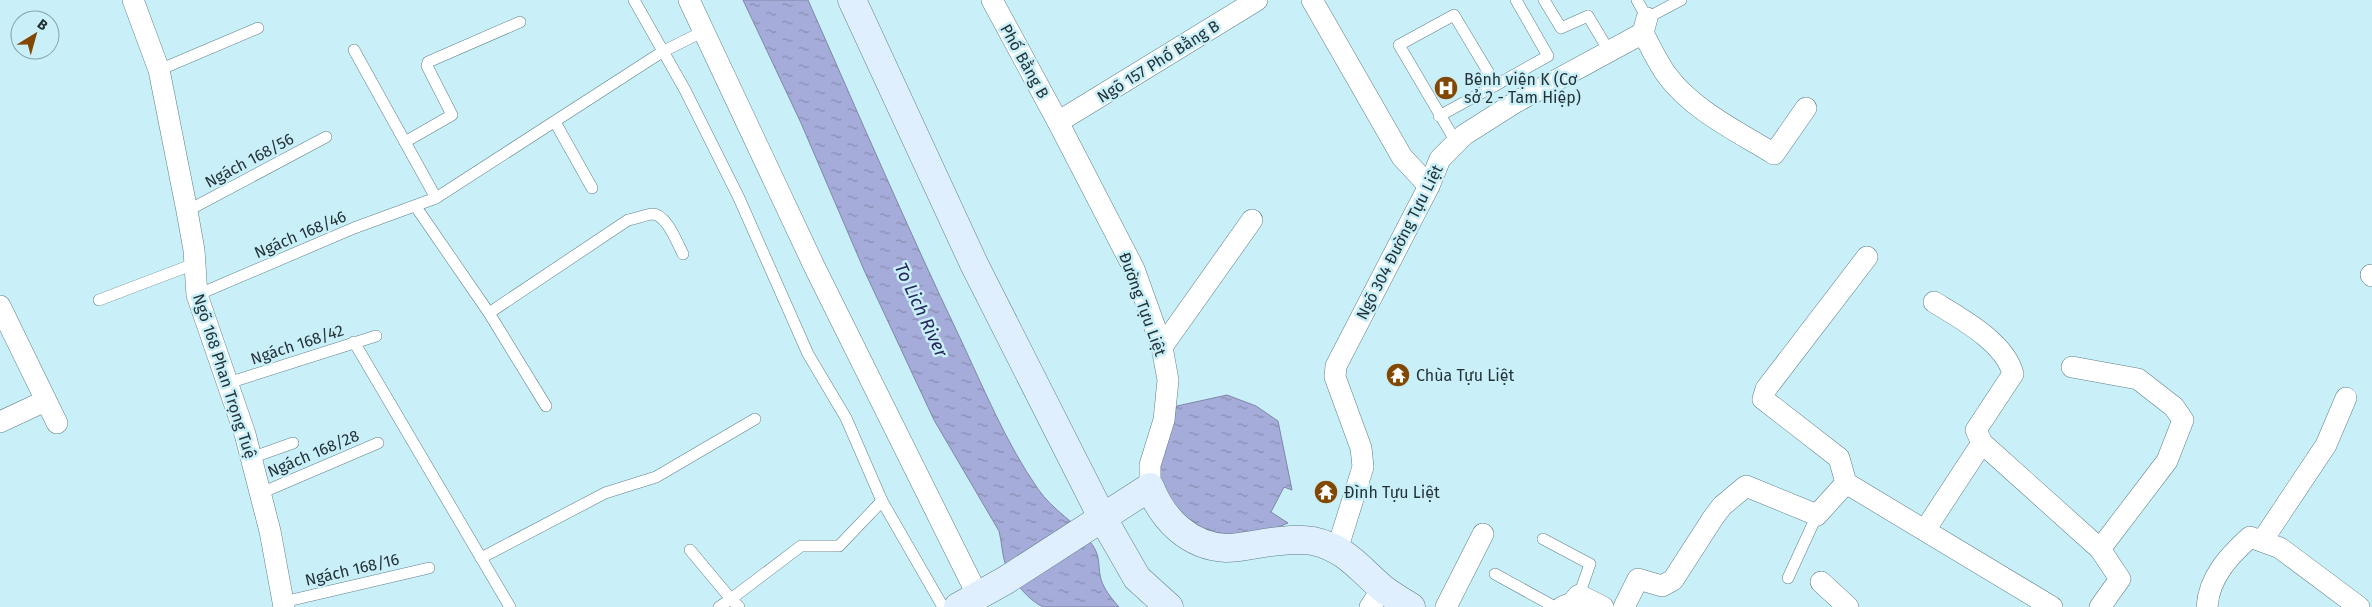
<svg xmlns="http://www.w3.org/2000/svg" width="2372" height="607" font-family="'Fira Sans',sans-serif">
  <defs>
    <pattern id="water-ripples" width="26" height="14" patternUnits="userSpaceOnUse" patternTransform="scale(1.25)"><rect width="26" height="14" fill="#a6acd9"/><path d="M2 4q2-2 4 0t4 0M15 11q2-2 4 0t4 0" fill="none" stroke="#878db1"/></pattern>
  </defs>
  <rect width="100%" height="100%" fill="#c9eff9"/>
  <!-- water -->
  <g fill="url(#water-ripples)" stroke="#7f87a8">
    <path d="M 743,0 L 808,0 C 858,113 907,227 960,338 C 984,389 1006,443 1038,489 C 1053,511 1076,522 1091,543 C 1100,555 1098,561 1100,575 C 1102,587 1111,598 1119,607 L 1043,607 C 1028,600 1013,581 1006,566 C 1002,556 1002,542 999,531 L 934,420 L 864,270 L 801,123 Z"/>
    <polygon points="1227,395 1256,406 1278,421 1292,490 1284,487 1271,512 1288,523 1263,534 1222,544 1163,505 1156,465 1177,406"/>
  </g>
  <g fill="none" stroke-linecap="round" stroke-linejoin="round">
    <!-- lane casing -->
    <g stroke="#5e808a" stroke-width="12">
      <g id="lane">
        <polyline points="634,0 685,90 739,198 808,354 846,418 882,501 943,607"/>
        <polyline points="1544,0 1561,28 1588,16 1609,51"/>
        <polyline points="1637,0 1647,18 1681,0"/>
        <polyline points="354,50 436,198"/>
        <polyline points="159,70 258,28"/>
        <polyline points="1496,85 1548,56 1516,0"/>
        <polyline points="1439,116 1496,85 1454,15 1399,45 1456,142"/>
        <polyline points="555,122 592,188"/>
        <polyline points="405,142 452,115 427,66 428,62 520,22"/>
        <polyline points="416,207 489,313 546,406"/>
        <polyline points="187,211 326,137"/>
        <polyline points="197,295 354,228 436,198 662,52 704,31"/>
        <polyline points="99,300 194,264"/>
        <path d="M 489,313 L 628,220 C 635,219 644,215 652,214 C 667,214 677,243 683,254"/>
        <polyline points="354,342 510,607"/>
        <polyline points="228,383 376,336"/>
        <polyline points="251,458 293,443"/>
        <polyline points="261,493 378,443"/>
        <polyline points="1543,539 1590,564 1579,595"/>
        <polyline points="690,550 731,599 801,546 839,546 882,501"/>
        <polyline points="481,558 605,493 656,477 755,419"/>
        <polyline points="1495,574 1555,607"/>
        <polyline points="1788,578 1817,515"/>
        <polyline points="283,602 429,568"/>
        <polyline points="719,607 731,599 739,607"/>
      </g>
    </g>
    <!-- street casing -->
    <g stroke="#5e808a" stroke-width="22">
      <g id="street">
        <polyline points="133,0 159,70 187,211 194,250 197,295 245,434 270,531 284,607"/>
        <polyline points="689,0 815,268 978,596"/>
        <polyline points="992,0 1058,122 1134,269 1162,347 1168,380 1164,420 1150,465 1150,487"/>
        <polyline points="1312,0 1402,157 1429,186"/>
        <path d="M 1647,18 L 1643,33 C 1650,46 1657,61 1666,74 C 1692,110 1737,131 1774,154 L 1806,108"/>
        <polyline points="1058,122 1257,0"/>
        <polyline points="1867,257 1766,389 1763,399 1839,458 1846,483 2052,607"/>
        <polyline points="2371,275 2372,276"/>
        <path d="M 1934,302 C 1960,318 2005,342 2013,374 L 1976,430 L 1982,443 L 2100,549 L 2120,579 L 2100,607"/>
        <polyline points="0,306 57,423"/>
        <polyline points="1162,347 1252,220"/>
        <polyline points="2072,367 2138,379 2174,407 2183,420 2167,461 2100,549"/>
        <polyline points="0,422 45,401"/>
        <polyline points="1925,530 1982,443"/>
        <polyline points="2262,541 2326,445 2346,398"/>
        <polyline points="1337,550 1363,467 1361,448 1335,377 1336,366 1429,186 1440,159 1464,135 1516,102 1643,33"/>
        <polyline points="1821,582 1848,607"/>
        <polyline points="1370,607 1383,588"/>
        <polyline points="1446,607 1483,534"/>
        <polyline points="1562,607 1572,603 1579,595 1603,607"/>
        <polyline points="1624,607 1638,579 1662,586 1673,580 1713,518 1722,506 1746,486 1817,515 1846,483"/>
        <path d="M 2207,607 C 2209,577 2229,556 2250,537 L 2280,548 L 2359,607"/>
      </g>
    </g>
    <!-- secondary casing -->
    <g stroke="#5e808a" stroke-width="29">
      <g id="secondary">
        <polyline points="852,0 974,264 1102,517 1137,578 1169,607"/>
        <path d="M 958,607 L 1006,580 L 1150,487 C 1163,520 1189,546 1226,548 C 1238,548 1251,545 1264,543 C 1280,541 1297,538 1313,541 C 1345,548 1359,568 1382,588 C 1391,595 1401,601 1411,607"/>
      </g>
    </g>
    <!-- lane -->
    <use href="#lane" stroke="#fff" stroke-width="11"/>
    <!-- street -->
    <use href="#street" stroke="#fff" stroke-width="21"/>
    <!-- secondary -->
    <use href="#secondary" stroke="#e0effe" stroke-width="28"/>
  </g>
  <!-- icons -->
  <defs>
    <g id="hospital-disc" transform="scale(1.25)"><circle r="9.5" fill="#824700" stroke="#c9eff9"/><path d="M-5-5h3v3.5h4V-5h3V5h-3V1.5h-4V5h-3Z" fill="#fff"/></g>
    <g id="temple-disc" transform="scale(1.25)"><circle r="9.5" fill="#824700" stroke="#c9eff9"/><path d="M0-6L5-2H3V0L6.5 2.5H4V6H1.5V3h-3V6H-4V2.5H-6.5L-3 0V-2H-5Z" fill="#fff"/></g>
  </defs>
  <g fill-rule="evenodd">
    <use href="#hospital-disc" x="1446" y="88"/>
    <use href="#temple-disc" x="1398" y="375"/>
    <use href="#temple-disc" x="1326" y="492"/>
  </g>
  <g text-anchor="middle" stroke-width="5" stroke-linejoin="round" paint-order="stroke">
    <!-- street labels -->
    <g font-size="16" fill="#243236" stroke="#c9eff9">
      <text transform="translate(1025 61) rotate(61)" y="6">Phố Bằng B</text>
      <text transform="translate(1158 61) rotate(-32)" y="6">Ngõ 157 Phố Bằng B</text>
      <text transform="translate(249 160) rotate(-28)" y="6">Ngách 168/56</text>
      <text transform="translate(300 234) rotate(-23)" y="6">Ngách 168/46</text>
      <text transform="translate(1399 242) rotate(-63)" y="6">Ngõ 304 Đường Tựu Liệt</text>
      <text transform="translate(1143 304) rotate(70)" y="6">Đường Tựu Liệt</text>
      <text transform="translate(297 344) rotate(-18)" y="6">Ngách 168/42</text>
      <text transform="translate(225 376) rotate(72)" y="6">Ngõ 168 Phan Trọng Tuệ</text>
      <text transform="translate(313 453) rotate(-23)" y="6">Ngách 168/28</text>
      <text transform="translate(352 569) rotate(-13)" y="6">Ngách 168/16</text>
    </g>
    <!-- poi labels -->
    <g font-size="16" fill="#243236" stroke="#c9eff9" text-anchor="start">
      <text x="1464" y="85">Bệnh viện K (Cơ<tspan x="1464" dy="18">sở 2 - Tam Hiệp)</tspan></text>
      <text x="1416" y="381">Chùa Tựu Liệt</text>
      <text x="1344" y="498">Đình Tựu Liệt</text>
    </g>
    <!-- water labels -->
    <g font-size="18" font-style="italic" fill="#26275d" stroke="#c9eff9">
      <text transform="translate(921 310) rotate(65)" y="6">To Lich River</text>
    </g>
  </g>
  <!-- north arrow -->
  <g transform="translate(35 35) rotate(37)"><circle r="24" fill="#c9eff9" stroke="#87a3ab"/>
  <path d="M0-4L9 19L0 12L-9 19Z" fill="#824700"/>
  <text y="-8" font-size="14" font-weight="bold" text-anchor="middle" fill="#243236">B</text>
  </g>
</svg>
